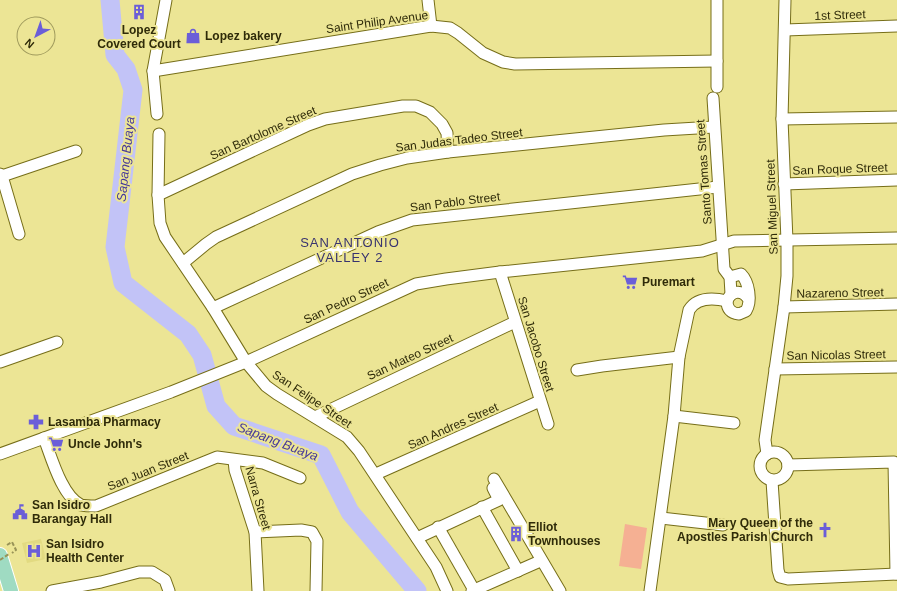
<svg xmlns="http://www.w3.org/2000/svg" width="897" height="591" font-family="Helvetica,sans-serif">
  <rect width="100%" height="100%" fill="#ece595"/>
  <!-- built -->
  <polygon fill="#e2da81" points="41,539 46,559 27,563 22,543"/>
  <!-- green -->
  <polygon fill="#f5b093" points="625,524 647,528 641,569 619,566"/>
  <g fill="none" stroke-linecap="round" stroke-linejoin="round">
    <!-- river -->
    <polyline stroke="#c2c3f7" stroke-width="19" points="110,0 115,55 126,69 133,90 115,247 123,283 188,334 202,355 216,406 234,426 321,455 350,512 417,591"/>
    <!-- minor casing -->
    <g stroke="#766e19" stroke-width="13">
      <g id="minor">
        <polyline points="428,0 431,26"/>
        <polyline points="717,0 717,87"/>
        <polyline points="785,30 897,26"/>
        <polyline points="153,71 431,26 450,28 458,33 483,53 503,62 515,64 717,61"/>
        <polyline points="713,98 724,269 730,277 731,294"/>
        <polyline points="157,114 153,71 166,0"/>
        <polyline points="782,119 897,117"/>
        <polyline points="159,134 158,195 160,223 165,237 213,308 246,362 266,386 277,394 347,437 359,451 436,567 447,591"/>
        <polyline points="0,174 2,176 19,234"/>
        <polyline points="2,176 76,151"/>
        <polyline points="784,184 897,180"/>
        <polyline points="158,195 308,125 325,119 403,106 416,106 430,112 442,124 447,133 448,152"/>
        <polyline points="183,263 206,244 216,237 352,174 380,165 407,158 448,152 664,130 714,127"/>
        <polyline points="500,272 548,424"/>
        <path d="M 730,277 L 741,274 C 749,282 752,301 746,311 L 739,314 C 731,313 727,309 727,301 C 731,290 743,289 749,300"/>
        <polyline points="784,307 897,304"/>
        <polyline points="213,308 378,232 412,220 718,187"/>
        <polyline points="0,362 57,342"/>
        <polyline points="775,369 897,367"/>
        <polyline points="577,370 602,366 679,357"/>
        <polyline points="674,416 734,423"/>
        <polyline points="315,417 515,322"/>
        <path d="M 44,438 C 51,456 62,497 81,505 C 85,506 92,506 96,506 L 217,457 L 263,463 L 300,478"/>
        <circle cx="774" cy="466" r="14"/>
        <polyline points="0,454 171,392 246,362 416,284 446,279 500,272 702,251 734,241 897,238"/>
        <polyline points="767,454 765,440 784,307 787,276 787,241 782,119 785,0"/>
        <polyline points="234,460 235,470 255,532 258,591"/>
        <polyline points="788,465 894,462 896,574"/>
        <polyline points="376,474 540,401"/>
        <polyline points="494,479 560,591"/>
        <polyline points="772,481 778,570 780,577 788,579 897,574"/>
        <polyline points="482,507 518,571"/>
        <polyline points="661,518 723,525"/>
        <polyline points="438,527 474,590"/>
        <polyline points="255,532 301,530 312,532 317,541 316,591"/>
        <polyline points="417,538 499,500 493,488"/>
        <polyline points="52,591 101,582 139,572 152,572 165,580 169,591"/>
        <polyline points="472,591 538,562"/>
        <path d="M 650,591 L 674,416 L 679,357 L 689,310 C 697,297 714,298 727,301"/>
      </g>
    </g>
    <!-- major casing -->
    <g stroke="#fff" stroke-width="16">
      <polyline id="major" points="0,555 11,591"/>
    </g>
    <!-- path -->
    <polyline stroke="#989357" stroke-width="2" stroke-dasharray="4 2" stroke-linecap="butt" points="7,545 12,542 16,550 12,553"/>
    <!-- minor -->
    <use href="#minor" stroke="#fff" stroke-width="11"/>
    <!-- major -->
    <use href="#major" stroke="#9fdbc2" stroke-width="14"/>
    <!-- path-bridge -->
    <polyline stroke="#989357" stroke-width="2" stroke-dasharray="4 2" stroke-linecap="butt" points="0,560 9,554"/>
  </g>
  <!-- icons -->
  <defs>
    <g id="building-bare" transform="scale(1.2)"><path d="M-4-6H4V6H1V3H-1V6H-4ZM-2.5-4.3h1.7v1.8h-1.7ZM.8-4.3h1.7v1.8H.8ZM-2.5-1h1.7V.8h-1.7ZM.8-1h1.7V.8H.8Z" fill="#6b5ed8" stroke="#ece595" stroke-width="2.5" paint-order="stroke"/></g>
    <g id="shop-bare" transform="scale(1.2)"><path d="M-5-2.5h2.3a2.7 3.5 0 0 1 5.4 0H5L5.5 6h-11ZM-1.5-2.5h3a1.5 2.3 0 0 0-3 0Z" fill="#6b5ed8" stroke="#ece595" stroke-width="2.5" paint-order="stroke"/></g>
    <g id="supermarket-bare" transform="scale(1.2)"><path d="M-6-5.5h2.5l.6 2H6L4.5 2H-2.5L-4.4-4H-6ZM-1.5 3.2a1.3 1.3 0 1 0 .1 0ZM3 3.2a1.3 1.3 0 1 0 .1 0Z" fill="#6b5ed8" stroke="#ece595" stroke-width="2.5" paint-order="stroke"/></g>
    <g id="pharmacy-bare" transform="scale(1.2)"><path d="M-2-6h4v4h4v4h-4v4h-4v-4h-4v-4h4Z" fill="#6b5ed8" stroke="#ece595" stroke-width="2.5" paint-order="stroke"/></g>
    <g id="civic-bare" transform="scale(1.2)"><path d="M-.6-6.5H3V-4.5H.6V-3L4-1V1h2V6H-6V1h2V-1L-.6-3ZM-1.2 2.5V6h2.4V2.5Z" fill="#6b5ed8" stroke="#ece595" stroke-width="2.5" paint-order="stroke"/></g>
    <g id="church-bare" transform="scale(1.2)"><path d="M-1.2-6h2.4v3.5h3.3v2.4h-3.3V6h-2.4V-.1h-3.3v-2.4h3.3Z" fill="#6b5ed8" stroke="#ece595" stroke-width="2.5" paint-order="stroke"/></g>
    <g id="hospital-bare" transform="scale(1.2)"><path d="M-5-5h3v3.5h4V-5h3V5h-3V1.5h-4V5h-3Z" fill="#6b5ed8" stroke="#ece595" stroke-width="2.5" paint-order="stroke"/></g>
  </defs>
  <g fill-rule="evenodd">
    <use href="#building-bare" x="139" y="12"/>
    <use href="#shop-bare" x="193" y="36"/>
    <use href="#supermarket-bare" x="630" y="282"/>
    <use href="#pharmacy-bare" x="36" y="422"/>
    <use href="#supermarket-bare" x="56" y="444"/>
    <use href="#civic-bare" x="20" y="512"/>
    <use href="#church-bare" x="825" y="530"/>
    <use href="#building-bare" x="516" y="534"/>
    <use href="#hospital-bare" x="34" y="551"/>
  </g>
  <g text-anchor="middle" stroke-width="4" stroke-linejoin="round" paint-order="stroke">
    <!-- street labels -->
    <g font-size="12" fill="#2f2b09" stroke="#ece595">
      <text transform="translate(840 15) rotate(-2)" y="4">1st Street</text>
      <text transform="translate(377 22) rotate(-8)" y="4">Saint Philip Avenue</text>
      <text transform="translate(263 133) rotate(-24)" y="4">San Bartolome Street</text>
      <text transform="translate(459 140) rotate(-7)" y="4">San Judas Tadeo Street</text>
      <text transform="translate(840 169) rotate(-2)" y="4">San Roque Street</text>
      <text transform="translate(704 172) rotate(-94)" y="4">Santo Tomas Street</text>
      <text transform="translate(455 202) rotate(-7)" y="4">San Pablo Street</text>
      <text transform="translate(772 207) rotate(-92)" y="4">San Miguel Street</text>
      <text transform="translate(840 293) rotate(-1)" y="4">Nazareno Street</text>
      <text transform="translate(346 301) rotate(-25)" y="4">San Pedro Street</text>
      <text transform="translate(536 344) rotate(73)" y="4">San Jacobo Street</text>
      <text transform="translate(836 355) rotate(-1)" y="4">San Nicolas Street</text>
      <text transform="translate(410 357) rotate(-25)" y="4">San Mateo Street</text>
      <text transform="translate(312 399) rotate(34)" y="4">San Felipe Street</text>
      <text transform="translate(453 426) rotate(-24)" y="4">San Andres Street</text>
      <text transform="translate(148 471) rotate(-22)" y="4">San Juan Street</text>
      <text transform="translate(258 498) rotate(74)" y="4">Narra Street</text>
    </g>
    <!-- poi labels -->
    <g font-size="12" font-weight="bold" fill="#2f2b09" stroke="#ece595" text-anchor="start">
      <text x="139" y="34" text-anchor="middle">Lopez<tspan x="139" dy="14">Covered Court</tspan></text>
      <text x="205" y="40">Lopez bakery</text>
      <text x="642" y="286">Puremart</text>
      <text x="48" y="426">Lasamba Pharmacy</text>
      <text x="68" y="448">Uncle John's</text>
      <text x="32" y="509">San Isidro<tspan x="32" dy="14">Barangay Hall</tspan></text>
      <text x="813" y="527" text-anchor="end">Mary Queen of the<tspan x="813" dy="14">Apostles Parish Church</tspan></text>
      <text x="528" y="531">Elliot<tspan x="528" dy="14">Townhouses</tspan></text>
      <text x="46" y="548">San Isidro<tspan x="46" dy="14">Health Center</tspan></text>
    </g>
    <!-- water labels -->
    <g font-size="13" font-style="italic" fill="#46399a" stroke="#ece595">
      <text transform="translate(125 159) rotate(-84)" y="5">Sapang Buaya</text>
      <text transform="translate(278 441) rotate(21)" y="5">Sapang Buaya</text>
    </g>
    <!-- neighbourhood labels -->
    <g font-size="13" letter-spacing="1" fill="#38336f" stroke="#ece595">
      <text x="350" y="247">SAN ANTONIO<tspan x="350" dy="15">VALLEY 2</tspan></text>
    </g>
  </g>
  <!-- north arrow -->
  <g transform="translate(36 36) rotate(221)"><circle r="19" fill="#ece595" stroke="#a09b5d"/>
  <path d="M0-3L7 15L0 10L-7 15Z" fill="#6b5ed8"/>
  <text y="-6" font-size="11" font-weight="bold" text-anchor="middle" fill="#2f2b09">N</text>
  </g>
</svg>
